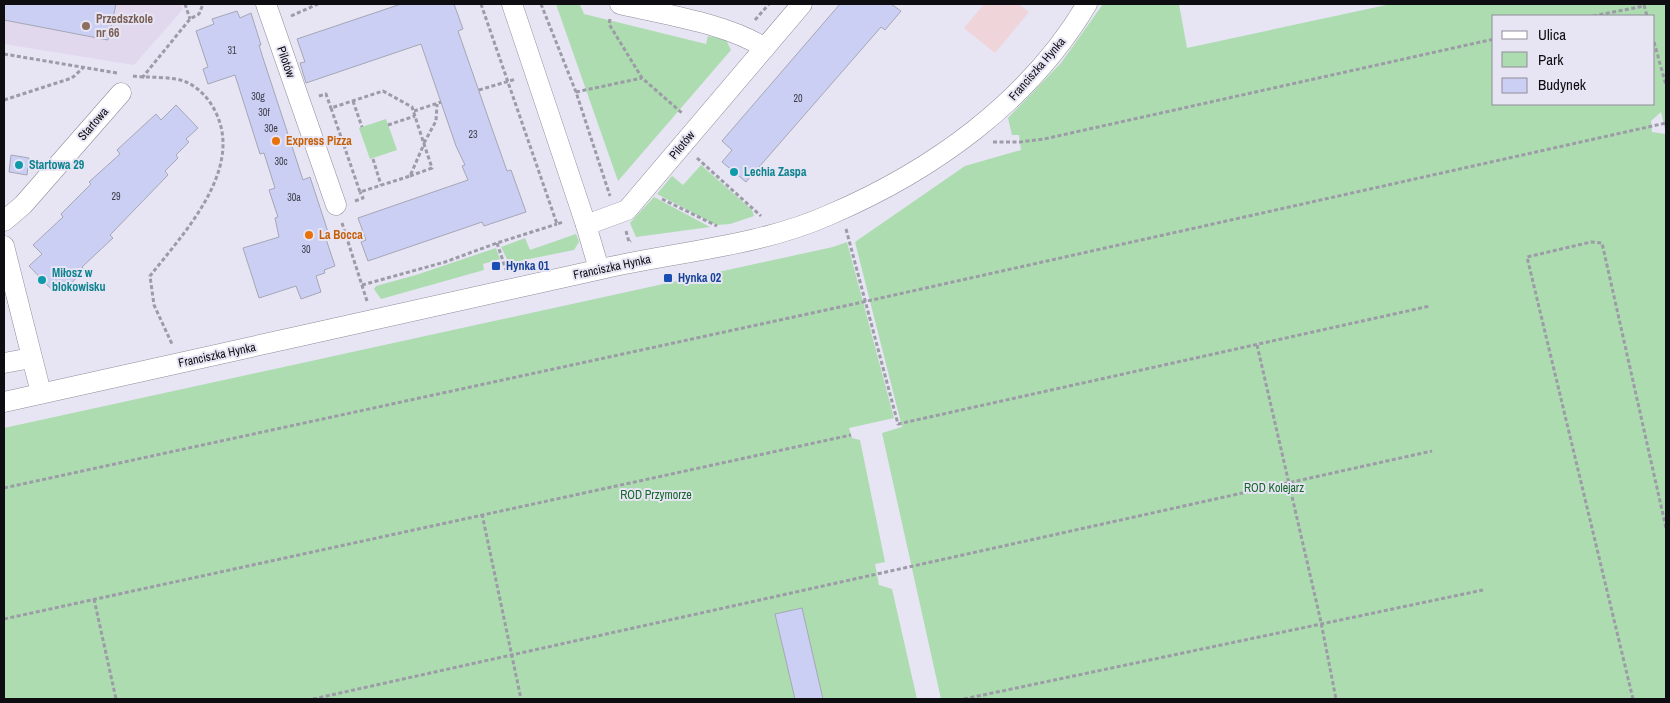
<svg xmlns="http://www.w3.org/2000/svg" width="1670" height="703" font-family="'Archivo Narrow',sans-serif">
  <rect width="100%" height="100%" fill="#e7e4f3"/>
  <!-- industrial -->
  <polygon fill="#efd5da" points="984,4 1019,4 1029,12 995,53 964,28"/>
  <!-- education -->
  <polygon fill="#e1d8ed" points="4,4 181,4 183,9 134,65 4,44"/>
  <!-- green -->
  <g fill="#acdcb0" fill-rule="evenodd">
    <polygon points="556,4 580,5 584,14 706,44 708,36 726,40 731,50 618,181"/>
    <path d="M 1103,4 L 1179,4 L 1187,48 L 1391,4 L 1666,4 L 1666,699 L 941,699 L 882,433 L 902,427 L 855,242 L 965,166 L 1021,150 L 1019,135 L 1012,135 L 1008,118 L 1061,63 ZM 1494,16 L 1654,16 L 1654,104 L 1494,104 ZM 1661,112 L 1666,133 L 1665,134 L 1652,132 L 1651,121 Z"/>
    <polygon points="386,119 397,150 370,159 359,128"/>
    <polygon points="701,165 752,210 754,216 730,224 716,225 657,194 672,176 683,185"/>
    <polygon points="654,197 710,227 636,237 630,223"/>
    <polygon points="576,234 579,242 574,250 509,263 501,247 525,238 530,250"/>
    <polygon points="847,242 894,418 849,428 852,438 860,440 885,562 875,564 879,585 892,589 917,699 4,699 4,428 833,247"/>
    <polygon points="496,248 500,259 483,264 484,270 381,299 374,289 376,286 416,275"/>
  </g>
  <!-- building -->
  <g fill="#cbcff3" stroke="#a5a7b5">
    <polygon points="4,4 116,4 108,40 4,20"/>
    <polygon points="401,4 454,4 463,29 458,31 490,123 507,171 511,170 526,212 484,226 482,222 368,261 361,242 366,240 358,218 468,180 462,166 465,165 456,146 421,44 306,83 300,63 305,62 297,39"/>
    <polygon points="840,4 891,4 901,11 885,30 881,27 746,182 722,162 732,150 722,141"/>
    <polygon points="237,11 240,18 251,13 261,45 259,45 262,55 303,180 310,177 328,232 324,233 335,266 324,270 325,273 316,276 321,292 301,299 296,286 259,298 243,248 279,237 275,218 278,217 269,190 275,188 264,153 260,154 235,75 208,84 203,69 208,67 196,31 214,24 212,19"/>
    <polygon points="176,105 198,128 186,139 189,142 176,155 178,158 165,171 168,175 110,235 113,238 82,267 85,270 67,287 64,285 55,293 29,266 42,254 33,245 63,217 61,214 91,184 89,182 120,154 117,150 156,114 161,120"/>
    <polygon points="11,155 29,158 27,175 9,172"/>
    <polygon points="802,608 823,699 795,699 775,614"/>
  </g>
  <g fill="none" stroke-linecap="round" stroke-linejoin="round">
    <!-- minor casing -->
    <g stroke="#8f8d9a" stroke-width="21">
      <g id="minor">
        <polyline points="266,4 336,205"/>
        <polyline points="512,4 586,225 599,269"/>
        <path d="M 620,4 C 665,15 726,23 765,48"/>
        <polyline points="4,221 23,205 121,93"/>
        <polyline points="586,225 627,210 802,4"/>
        <polyline points="4,246 41,393"/>
        <polyline points="4,363 31,358"/>
        <path d="M 4,402 C 201,357 400,315 597,270 C 673,252 757,247 829,215 C 932,171 1029,102 1087,4"/>
      </g>
    </g>
    <!-- path -->
    <g stroke="#9d9ba7" stroke-width="3" stroke-dasharray="4 2.5" stroke-linecap="butt">
      <polyline points="185,4 190,19"/>
      <polyline points="481,4 557,224 563,222"/>
      <polyline points="541,4 576,92 610,196"/>
      <polyline points="1644,5 1647,16"/>
      <polyline points="291,16 318,4"/>
      <polyline points="1593,16 1644,6"/>
      <polyline points="610,19 609,24 642,78 682,113"/>
      <polyline points="755,20 769,4"/>
      <polyline points="1654,42 1666,85"/>
      <polyline points="4,54 117,73"/>
      <path d="M 133,76 C 147,78 173,76 186,82 C 200,88 211,101 217,115 C 242,172 183,234 150,276 L 154,305 L 172,344"/>
      <polyline points="142,78 190,19 199,14 203,4"/>
      <polyline points="479,90 516,79"/>
      <polyline points="576,92 642,78"/>
      <polyline points="319,96 326,94 331,108"/>
      <polyline points="4,100 72,78 83,68"/>
      <polyline points="353,101 362,127"/>
      <polyline points="414,111 441,102"/>
      <polyline points="388,125 415,116"/>
      <polyline points="993,142 1020,142 1044,139 1494,39"/>
      <polyline points="424,143 436,121 437,104"/>
      <polyline points="697,158 761,216"/>
      <polyline points="373,159 381,185"/>
      <polyline points="410,176 432,168 424,144 410,176 360,192 331,108 383,91 412,107 424,144"/>
      <polyline points="662,199 717,226"/>
      <polyline points="355,201 363,198 360,192"/>
      <polyline points="342,223 367,301"/>
      <polyline points="846,229 898,424 1430,306"/>
      <polyline points="626,231 629,242 631,241"/>
      <polyline points="497,243 506,270"/>
      <polyline points="362,285 445,262 497,243 557,224"/>
      <polyline points="1257,345 1321,622 1336,699"/>
      <polyline points="4,488 863,302 1666,123"/>
      <polyline points="482,514 521,699"/>
      <polyline points="94,599 116,699"/>
      <polyline points="4,619 851,435"/>
      <polyline points="313,699 1432,451"/>
      <polyline points="964,699 1483,590"/>
      <polyline points="1633,699 1527,257 1591,242 1602,243 1666,528"/>
    </g>
    <!-- minor -->
    <use href="#minor" stroke="#fff" stroke-width="20"/>
  </g>
  <!-- markers -->
  <circle fill="#8d6e63" stroke="#e7e4f3" stroke-width="2" cx="86" cy="26" r="5"/>
  <g fill="#e8710a" stroke="#e7e4f3" stroke-width="2">
    <circle cx="276" cy="141" r="5"/>
    <circle cx="309" cy="235" r="5"/>
  </g>
  <g fill="#0f9aa8" stroke="#e7e4f3" stroke-width="2">
    <circle cx="19" cy="165" r="5"/>
    <circle cx="734" cy="172" r="5"/>
    <circle cx="42" cy="280" r="5"/>
  </g>
  <g fill="#1a4fb4" stroke="#e7e4f3" stroke-width="2">
    <rect x="491" y="261" width="10" height="10" rx="2.5"/>
    <rect x="663" y="273" width="10" height="10" rx="2.5"/>
  </g>
  <g text-anchor="middle" stroke-width="4" stroke-linejoin="round" paint-order="stroke">
    <!-- number labels -->
    <g font-size="10" fill="#3d3e4a">
      <text x="232" y="54">31</text>
      <text x="258" y="100">30g</text>
      <text x="798" y="102">20</text>
      <text x="264" y="116">30f</text>
      <text x="271" y="132">30e</text>
      <text x="473" y="138">23</text>
      <text x="281" y="165">30c</text>
      <text x="116" y="200">29</text>
      <text x="294" y="201">30a</text>
      <text x="306" y="253">30</text>
    </g>
    <!-- education labels -->
    <g font-size="12" font-weight="bold" fill="#785e54" stroke="#e7e4f3" text-anchor="start">
      <text x="96" y="23">Przedszkole<tspan x="96" dy="14">nr 66</tspan></text>
    </g>
    <!-- street labels -->
    <g font-size="12" fill="#0e0d12" stroke="#e7e4f3">
      <text transform="translate(286 62) rotate(71)" y="4">Pilotów</text>
      <text transform="translate(1037 69) rotate(-49)" y="4">Franciszka Hynka</text>
      <text transform="translate(93 124) rotate(-49)" y="4">Startowa</text>
      <text transform="translate(682 145) rotate(-50)" y="4">Pilotów</text>
      <text transform="translate(612 267) rotate(-12)" y="4">Franciszka Hynka</text>
      <text transform="translate(217 355) rotate(-12)" y="4">Franciszka Hynka</text>
    </g>
    <!-- food labels -->
    <g font-size="12" font-weight="bold" fill="#c56008" stroke="#e7e4f3" text-anchor="start">
      <text x="286" y="145">Express Pizza</text>
      <text x="319" y="239">La Bocca</text>
    </g>
    <!-- culture labels -->
    <g font-size="12" font-weight="bold" fill="#0d838f" stroke="#e7e4f3" text-anchor="start">
      <text x="29" y="169">Startowa 29</text>
      <text x="744" y="176">Lechia Zaspa</text>
      <text x="52" y="277">Miłosz w<tspan x="52" dy="14">blokowisku</tspan></text>
    </g>
    <!-- transit labels -->
    <g font-size="12" font-weight="bold" fill="#164399" stroke="#e7e4f3" text-anchor="start">
      <text x="506" y="270">Hynka 01</text>
      <text x="678" y="282">Hynka 02</text>
    </g>
    <!-- park labels -->
    <g font-size="12" fill="#136829" stroke="#e7e4f3">
      <text x="1274" y="492">ROD Kolejarz</text>
      <text x="656" y="499">ROD Przymorze</text>
    </g>
  </g>
  <!-- border -->
  <rect width="1670" height="703" fill="none" stroke="#0e0d12" stroke-width="10"/>
  <!-- legend -->
  <rect x="1492" y="15" width="162" height="90" fill="#e7e4f3" stroke="#908e99"/>
  <rect x="1502" y="31" width="25" height="8" fill="#ffffff" stroke="#908e99"/>
  <text x="1538" y="40" font-size="15" fill="#0e0d12">Ulica</text>
  <rect x="1502" y="52" width="25" height="15" fill="#acdcb0" stroke="#908e99"/>
  <text x="1538" y="65" font-size="15" fill="#0e0d12">Park</text>
  <rect x="1502" y="78" width="25" height="15" fill="#cbcff3" stroke="#908e99"/>
  <text x="1538" y="90" font-size="15" fill="#0e0d12">Budynek</text>
</svg>
